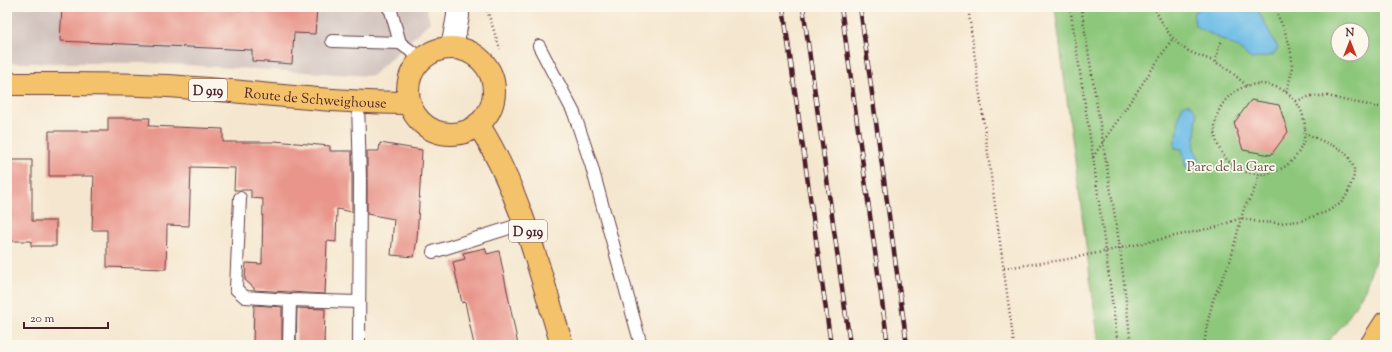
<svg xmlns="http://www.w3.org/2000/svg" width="1392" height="352" font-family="'Sorts Mill Goudy',serif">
  <rect width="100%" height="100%" fill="#fbf7ec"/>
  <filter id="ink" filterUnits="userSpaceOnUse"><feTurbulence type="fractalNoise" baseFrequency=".025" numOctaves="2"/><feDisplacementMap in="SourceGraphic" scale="8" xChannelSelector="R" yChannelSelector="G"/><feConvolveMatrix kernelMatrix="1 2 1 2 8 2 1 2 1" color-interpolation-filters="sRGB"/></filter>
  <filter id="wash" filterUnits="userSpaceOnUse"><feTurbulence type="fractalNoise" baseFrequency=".012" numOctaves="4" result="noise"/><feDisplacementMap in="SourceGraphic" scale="16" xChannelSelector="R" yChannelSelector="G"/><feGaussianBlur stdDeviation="0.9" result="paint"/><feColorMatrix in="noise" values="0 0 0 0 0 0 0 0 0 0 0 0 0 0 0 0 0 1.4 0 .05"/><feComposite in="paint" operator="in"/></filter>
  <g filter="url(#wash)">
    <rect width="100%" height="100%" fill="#f5e7cf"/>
    <!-- industrial -->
    <polygon fill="#cfc0bb" points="7,7 426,7 430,22 372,76 149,63 7,63"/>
    <!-- green -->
    <path fill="#8dc77b" stroke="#6c7353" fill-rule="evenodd" d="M 1055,7 L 1385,7 L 1385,226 L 1380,246 L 1365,289 L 1345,322 L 1325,345 L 1099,345 ZM 1338,30 L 1362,30 L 1362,54 L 1338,54 Z"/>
    <!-- water -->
    <g fill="#6cbce7" stroke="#5b6e89">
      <polygon points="1203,7 1256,7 1278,48 1273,55 1251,59 1237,47 1195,26 1193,13"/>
      <path d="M 1188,103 L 1193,107 L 1197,114 L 1194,149 L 1199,158 L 1200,167 L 1191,169 L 1185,166 L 1184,158 L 1182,149 L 1175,148 C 1174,139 1177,139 1178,133 C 1179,120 1177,117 1183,105 Z"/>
    </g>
    <g id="blocks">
      <!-- building -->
      <g fill="#e9958b">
        <polygon points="62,7 213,7 213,8 255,11 255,7 317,7 315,34 294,33 292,64 252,61 252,50 60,41"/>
        <polygon points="1251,100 1279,105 1288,132 1271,155 1243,150 1234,123"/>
        <polygon points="108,118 150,118 149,126 223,129 223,142 274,142 274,141 330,146 330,151 352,151 352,212 337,209 336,242 327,241 325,294 254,290 254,288 245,280 246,263 262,264 263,199 251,198 251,190 234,190 235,168 191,167 189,226 167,225 166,269 107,267 107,230 92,230 94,176 49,176 49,131 108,131"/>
        <polygon points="380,143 422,150 417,239 414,257 391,255 394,219 367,214 367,151 379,151"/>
        <polygon points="8,160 32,160 32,221 56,221 56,246 31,246 31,241 7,241"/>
        <polygon points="485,248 487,254 499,251 518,345 474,345 465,302 462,303 453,262 465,259 463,253"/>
        <polygon points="254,305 282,307 282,345 253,345"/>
        <polygon points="297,308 325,309 324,345 296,345"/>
      </g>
    </g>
  </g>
  <g filter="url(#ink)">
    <use href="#blocks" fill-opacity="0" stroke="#643d44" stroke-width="1"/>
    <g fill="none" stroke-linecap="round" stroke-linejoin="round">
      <!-- lane casing -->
      <g stroke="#643d44" stroke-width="14">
        <g id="lane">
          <polyline points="388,7 391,11 400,43"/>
          <polyline points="332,41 400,43 422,59"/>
          <polyline points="539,46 574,113 591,164 641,345"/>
          <polyline points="358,101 360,180 359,345"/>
          <polyline points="240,198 236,289 245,297 290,300 359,302"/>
          <polyline points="433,252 525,223"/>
          <polyline points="289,345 290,300"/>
        </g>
      </g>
      <!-- street casing -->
      <g stroke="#643d44" stroke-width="24">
        <polyline id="street" points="452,48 458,16 458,7"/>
      </g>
      <!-- primary casing -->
      <g stroke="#643d44" stroke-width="24">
        <g id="primary">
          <circle cx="451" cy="91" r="43"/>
          <path id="s1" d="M 7,84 C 61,84 114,83 168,86 C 248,91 328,103 409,103"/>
          <path d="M 478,124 C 521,192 539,270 562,345"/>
          <polyline points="1371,345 1385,323"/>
        </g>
      </g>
      <!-- path -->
      <g stroke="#643d44" stroke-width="2.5" stroke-dasharray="1 3" stroke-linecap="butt">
        <polyline points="486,7 500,49"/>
        <polyline points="968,7 1014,345"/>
        <polyline points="1070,7 1093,157 1118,345"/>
        <polyline points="1081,7 1120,248 1131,345"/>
        <path d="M 1154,7 C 1161,21 1169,37 1182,47 C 1191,54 1205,57 1215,62 C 1228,68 1237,77 1247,86"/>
        <path d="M 1274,7 C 1282,25 1292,44 1292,64 C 1292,74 1289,83 1286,92"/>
        <polyline points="1216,62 1219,45 1223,40"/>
        <circle cx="1260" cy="129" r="45"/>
        <polyline points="1296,101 1311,96 1328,96 1347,101 1385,108"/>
        <polyline points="1093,157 1173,38"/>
        <polyline points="1004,268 1063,260 1107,251 1216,227 1241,218 1258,222 1279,223 1300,221 1326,212 1340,204 1345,198 1348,192 1354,176 1354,168 1348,156 1342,150 1305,133"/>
        <polyline points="1204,345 1207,325 1213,300 1230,261 1244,208 1253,193 1259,174"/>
      </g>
      <!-- lane -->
      <use href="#lane" stroke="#fff" stroke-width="12"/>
      <!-- street -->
      <use href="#street" stroke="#fff" stroke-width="22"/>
      <!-- primary -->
      <use href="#primary" stroke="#f4c26a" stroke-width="22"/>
      <!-- rail casing -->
      <g stroke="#4a1f2b" stroke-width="4.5">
        <g id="rail">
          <polyline points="783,7 831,345"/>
          <polyline points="803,7 850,345"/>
          <polyline points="841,7 888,345"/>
          <polyline points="860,7 907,345"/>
        </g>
      </g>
      <!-- rail -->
      <use href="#rail" stroke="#fbf7ec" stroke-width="3" stroke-dasharray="9" stroke-linecap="butt"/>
    </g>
  </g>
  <g text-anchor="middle" stroke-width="3.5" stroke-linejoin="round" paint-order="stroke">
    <!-- shield labels -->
    <g fill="#fbf7ec" stroke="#7f6065" stroke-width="1">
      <rect x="189" y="79" width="38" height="22" rx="3"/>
      <rect x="509" y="220" width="38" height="22" rx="3"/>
    </g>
    <g font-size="13" font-weight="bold" fill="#4a1f2b">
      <text x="208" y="95">D 919</text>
      <text x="528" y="236">D 919</text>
    </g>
    <!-- street labels -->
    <g font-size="14" fill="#4a1f2b" stroke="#fbf7ec">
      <text dy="5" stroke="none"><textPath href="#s1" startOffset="309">Route de Schweighouse</textPath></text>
    </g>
    <!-- park labels -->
    <g font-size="14" fill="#5e5143" stroke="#fbf7ec">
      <text x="1231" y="171">Parc de la Gare</text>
    </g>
  </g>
  <!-- margin -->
  <rect width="1392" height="352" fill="none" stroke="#fbf7ec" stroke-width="24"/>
  <!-- north arrow -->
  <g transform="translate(1350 42)"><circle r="19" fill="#fbf7ec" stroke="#b4a19f"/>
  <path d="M0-3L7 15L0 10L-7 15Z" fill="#c8321e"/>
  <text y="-6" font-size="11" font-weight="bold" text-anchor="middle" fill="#4a1f2b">N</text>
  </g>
  <!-- scale -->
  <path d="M24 322v6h84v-6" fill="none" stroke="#4a1f2b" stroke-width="2"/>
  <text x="30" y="322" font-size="12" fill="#4a1f2b" stroke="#fbf7ec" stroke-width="3" paint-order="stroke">20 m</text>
</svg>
